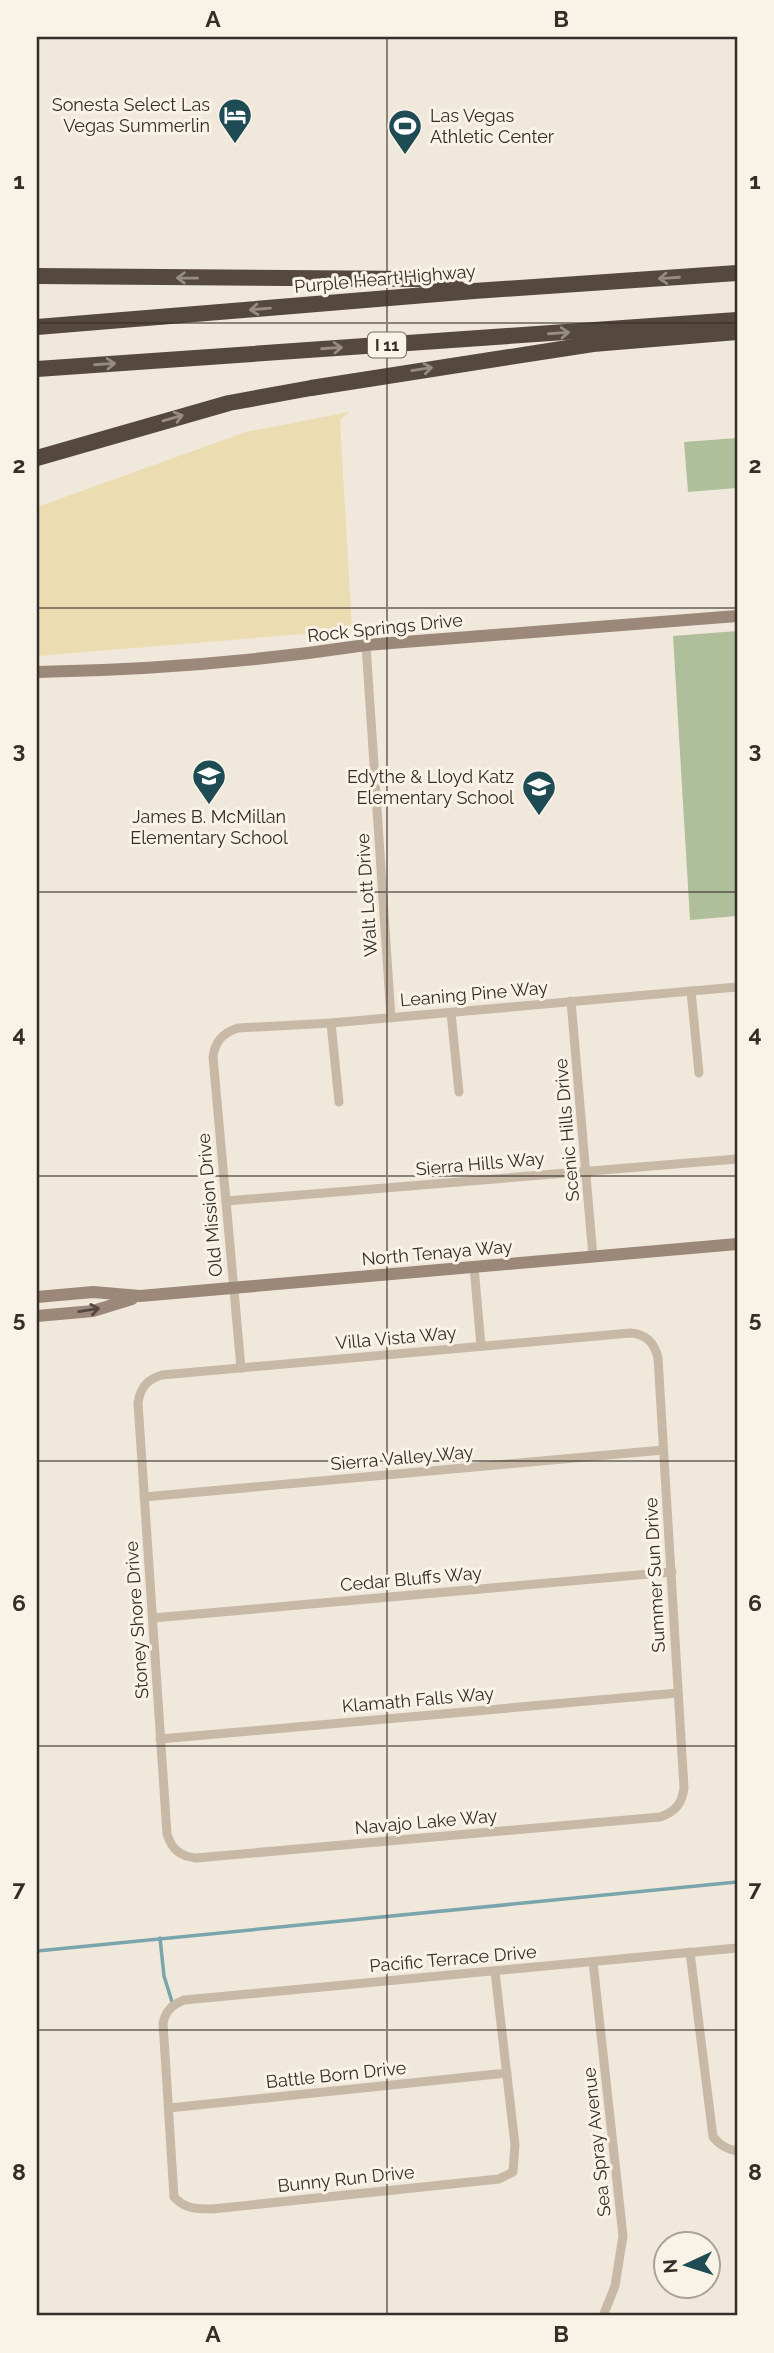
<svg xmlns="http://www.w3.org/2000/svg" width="774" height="2353" font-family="Raleway,sans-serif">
  <rect width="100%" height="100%" fill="#f0e8db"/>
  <!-- green -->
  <g fill="#afbf9b">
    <polygon points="737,438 737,488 688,492 684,442"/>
    <polygon points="737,631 737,916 690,920 673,636"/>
  </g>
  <!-- sand -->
  <polygon fill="#ebdcb2" points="349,412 340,420 352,630 37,656 37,507 246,432"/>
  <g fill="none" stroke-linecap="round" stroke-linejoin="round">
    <!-- stream -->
    <g stroke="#7ba5ac" stroke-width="3.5">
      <polyline points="160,1938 164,1976 173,2005"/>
      <polyline points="37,1951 737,1882"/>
    </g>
    <!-- street -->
    <g stroke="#c8b9a7" stroke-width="9">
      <polyline points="366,645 391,1018"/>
      <polyline points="691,991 699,1073"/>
      <polyline points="571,1001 593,1257"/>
      <polyline points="451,1013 459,1092"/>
      <polyline points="331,1023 339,1102"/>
      <polyline points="226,1201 737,1159"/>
      <polyline points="474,1267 481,1346"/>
      <path d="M 630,1333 C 646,1334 654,1342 658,1358 L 684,1788 C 682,1804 675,1812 660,1817 L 196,1858 C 180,1856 172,1850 167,1834 L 138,1403 C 140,1388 147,1379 162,1375 Z"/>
      <path d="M 241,1368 L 213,1057 C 215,1041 223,1033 238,1028 L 331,1023 L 737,987"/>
      <polyline points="144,1497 663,1450"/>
      <polyline points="153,1618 672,1572"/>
      <polyline points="160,1739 678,1693"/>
      <path d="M 690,1952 L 713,2137 C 720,2145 726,2149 737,2151"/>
      <polyline points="593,1962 623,2236 615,2286 603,2316"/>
      <path d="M 495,1972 L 515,2145 L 513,2172 L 499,2179 L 212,2209 C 196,2209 185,2209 174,2197 L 163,2023 C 166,2010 172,2005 184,2000 L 737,1948"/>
      <polyline points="169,2108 507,2073"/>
    </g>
    <!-- secondary -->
    <g stroke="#9b8879" stroke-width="12">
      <path d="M 37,672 C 144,670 260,661 366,645 L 737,616"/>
      <polyline points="37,1297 93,1292 140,1296 737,1244"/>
      <polyline points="37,1316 93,1311 132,1299"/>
    </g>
    <!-- highway -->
    <g stroke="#55483f" stroke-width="16">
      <polyline points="37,276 419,279 458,288"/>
      <polyline points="37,327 474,291 737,273"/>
      <polyline points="37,369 737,320"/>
      <polyline points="37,458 229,403 311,388 593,344 737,332"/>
    </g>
  </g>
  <!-- one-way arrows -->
  <defs><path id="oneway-shaft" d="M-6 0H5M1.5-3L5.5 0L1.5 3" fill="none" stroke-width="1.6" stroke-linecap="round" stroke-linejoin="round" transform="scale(1.75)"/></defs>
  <g stroke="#968c82">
    <use href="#oneway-shaft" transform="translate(187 278) rotate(-179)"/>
    <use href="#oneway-shaft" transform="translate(669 278) rotate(176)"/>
    <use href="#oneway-shaft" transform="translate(260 309) rotate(175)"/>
    <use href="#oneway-shaft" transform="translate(559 333) rotate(-4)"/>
    <use href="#oneway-shaft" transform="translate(332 348) rotate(-4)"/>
    <use href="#oneway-shaft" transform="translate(105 364) rotate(-4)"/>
    <use href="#oneway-shaft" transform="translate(422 369) rotate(-9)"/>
    <use href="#oneway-shaft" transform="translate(173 418) rotate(-16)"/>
  </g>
  <use stroke="#544840" href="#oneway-shaft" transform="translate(89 1310) rotate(-9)"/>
  <!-- grid -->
  <path fill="none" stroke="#352d27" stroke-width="2" stroke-opacity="0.55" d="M 387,37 L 387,2316M 37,323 L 737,323M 37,608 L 737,608M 37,892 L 737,892M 37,1176 L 737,1176M 37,1461 L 737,1461M 37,1746 L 737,1746M 37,2030 L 737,2030"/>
  <!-- icons -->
  <defs>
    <g id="hotel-pin" transform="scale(1.75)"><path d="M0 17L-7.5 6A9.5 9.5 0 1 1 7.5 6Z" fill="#1f4c54" stroke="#f8f2e7"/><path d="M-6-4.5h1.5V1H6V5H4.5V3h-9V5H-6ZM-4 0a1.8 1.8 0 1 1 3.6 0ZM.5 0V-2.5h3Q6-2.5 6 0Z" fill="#fff"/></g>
    <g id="stadium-pin" transform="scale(1.75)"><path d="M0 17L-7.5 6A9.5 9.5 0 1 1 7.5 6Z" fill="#1f4c54" stroke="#f8f2e7"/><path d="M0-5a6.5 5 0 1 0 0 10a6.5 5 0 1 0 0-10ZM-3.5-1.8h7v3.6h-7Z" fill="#fff"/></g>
    <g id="school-pin" transform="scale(1.75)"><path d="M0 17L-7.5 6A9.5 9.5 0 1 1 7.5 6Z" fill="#1f4c54" stroke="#f8f2e7"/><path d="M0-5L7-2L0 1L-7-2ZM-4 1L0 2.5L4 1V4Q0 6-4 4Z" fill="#fff"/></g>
  </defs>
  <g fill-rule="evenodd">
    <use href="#hotel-pin" x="235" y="115"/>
    <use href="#stadium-pin" x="405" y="126"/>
    <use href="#school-pin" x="209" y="776"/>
    <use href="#school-pin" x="539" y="787"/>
  </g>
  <g text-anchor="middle" stroke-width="6" stroke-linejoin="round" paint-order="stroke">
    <!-- shield labels -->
    <rect fill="#f8f2e7" stroke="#706861" stroke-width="2" x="368" y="332.5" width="38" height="25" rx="5"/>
    <g font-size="16" font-weight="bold" fill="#352d27">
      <text x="387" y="351">I 11</text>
    </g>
    <!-- poi labels -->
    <g font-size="18" fill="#352d27" stroke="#f8f2e7" text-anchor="end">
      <text x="210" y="111">Sonesta Select Las<tspan x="210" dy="21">Vegas Summerlin</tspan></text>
      <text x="430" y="122" text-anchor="start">Las Vegas<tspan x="430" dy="21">Athletic Center</tspan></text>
      <text x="514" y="783">Edythe &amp; Lloyd Katz<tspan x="514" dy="21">Elementary School</tspan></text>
      <text x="209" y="823" text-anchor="middle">James B. McMillan<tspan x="209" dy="21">Elementary School</tspan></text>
    </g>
    <!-- street labels -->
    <g font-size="18" fill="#352d27" stroke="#f8f2e7">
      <text transform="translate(385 279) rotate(-5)" y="6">Purple Heart Highway</text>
      <text transform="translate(385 628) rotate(-6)" y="6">Rock Springs Drive</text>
      <text transform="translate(367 895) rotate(-94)" y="6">Walt Lott Drive</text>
      <text transform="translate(474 994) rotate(-5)" y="6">Leaning Pine Way</text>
      <text transform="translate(567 1130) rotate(-95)" y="6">Scenic Hills Drive</text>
      <text transform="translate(480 1164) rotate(-5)" y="6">Sierra Hills Way</text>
      <text transform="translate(210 1205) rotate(-95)" y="6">Old Mission Drive</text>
      <text transform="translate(437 1253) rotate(-5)" y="6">North Tenaya Way</text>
      <text transform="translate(396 1338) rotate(-5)" y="6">Villa Vista Way</text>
      <text transform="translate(402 1458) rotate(-5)" y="6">Sierra Valley Way</text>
      <text transform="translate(655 1575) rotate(-93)" y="6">Summer Sun Drive</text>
      <text transform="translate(411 1579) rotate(-5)" y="6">Cedar Bluffs Way</text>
      <text transform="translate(137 1620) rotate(-94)" y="6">Stoney Shore Drive</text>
      <text transform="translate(418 1700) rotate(-5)" y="6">Klamath Falls Way</text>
      <text transform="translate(426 1822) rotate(-5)" y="6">Navajo Lake Way</text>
      <text transform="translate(453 1959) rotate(-5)" y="6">Pacific Terrace Drive</text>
      <text transform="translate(336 2075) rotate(-6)" y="6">Battle Born Drive</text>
      <text transform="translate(597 2142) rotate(-96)" y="6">Sea Spray Avenue</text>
      <text transform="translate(346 2179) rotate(-6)" y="6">Bunny Run Drive</text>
    </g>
  </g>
  <!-- border -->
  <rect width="774" height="2353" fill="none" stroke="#f8f2e7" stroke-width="77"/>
  <!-- north arrow -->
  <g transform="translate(687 2265) rotate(266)"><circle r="33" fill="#f8f2e7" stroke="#aaa39a" stroke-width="2"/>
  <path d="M0-5L12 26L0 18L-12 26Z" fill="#1f4c54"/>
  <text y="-10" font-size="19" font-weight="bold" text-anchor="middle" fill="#352d27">N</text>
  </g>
  <rect x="38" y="38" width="698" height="2276" fill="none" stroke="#352d27" stroke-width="2.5"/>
  <g font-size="23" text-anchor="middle" font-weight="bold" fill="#352d27">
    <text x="213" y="27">A</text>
    <text x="561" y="27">B</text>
    <text x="19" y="189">1</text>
    <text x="755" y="189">1</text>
    <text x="19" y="473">2</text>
    <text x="755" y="473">2</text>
    <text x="19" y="758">3</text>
    <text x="755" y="758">3</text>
    <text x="19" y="1042">4</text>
    <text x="755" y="1042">4</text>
    <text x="19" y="1327">5</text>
    <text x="755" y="1327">5</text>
    <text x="19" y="1611">6</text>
    <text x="755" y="1611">6</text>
    <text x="19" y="1896">7</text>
    <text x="755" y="1896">7</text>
    <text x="19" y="2180">8</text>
    <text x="755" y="2180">8</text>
    <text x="213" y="2342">A</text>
    <text x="561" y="2342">B</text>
  </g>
</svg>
